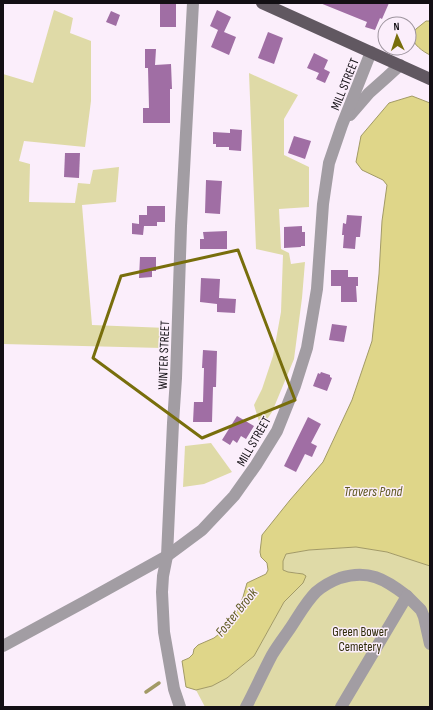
<svg xmlns="http://www.w3.org/2000/svg" width="433" height="710" font-family="'Sofia Sans Condensed',sans-serif">
  <rect width="100%" height="100%" fill="#fbeefb"/>
  <!-- green -->
  <g fill="#dfdaa7">
    <polygon points="54,10 73,18 70,33 91,41 91,101 85,147 24,141 19,161 30,164 29,202 75,203 78,183 90,184 93,170 119,167 116,202 82,205 92,325 167,328 162,348 3,344 3,74 33,83"/>
    <polygon points="249,73 298,95 284,119 284,155 309,167 309,207 279,209 281,249 289,253 291,264 305,262 302,298 294,359 272,412 261,428 254,405 262,389 273,356 281,312 283,255 256,249"/>
    <polygon points="211,443 232,472 204,484 183,487 185,446"/>
    <polygon points="356,547 387,552 430,566 430,707 205,707 196,690 212,686 227,678 254,656 284,602 301,585 299,573 288,572 283,570 283,561 286,554 309,550"/>
  </g>
  <!-- water -->
  <g fill="#dfd689" stroke="#a29a66">
    <path d="M 426,21 L 430,21 L 430,55 C 422,51 414,45 411,36 L 416,29 Z"/>
    <polygon points="412,96 430,103 430,566 387,552 356,547 309,550 286,554 283,561 283,570 288,572 303,574 306,576 303,583 284,602 254,656 227,678 212,686 196,690 186,687 182,661 189,658 193,654 194,649 198,645 214,638 219,634 235,615 243,597 247,583 266,574 268,570 267,563 261,557 260,552 262,535 290,500 323,462 352,400 372,341 379,274 382,221 387,185 383,180 362,170 356,162 361,136 389,103"/>
  </g>
  <g fill="none" stroke-linecap="round" stroke-linejoin="round">
    <!-- stream -->
    <polyline stroke="#a29a66" stroke-width="3.5" points="146,692 159,683"/>
  </g>
  <!-- building -->
  <g fill="#a06ea4">
    <rect x="160" y="3" width="16" height="24"/>
    <polygon points="320,3 389,3 382,19 380,18 375,30 365,27 367,22"/>
    <polygon points="217,10 231,17 224,32 236,37 229,55 211,47 218,30 210,26"/>
    <polygon points="111,11 120,15 116,26 106,22"/>
    <polygon points="268,32 283,38 274,64 258,58"/>
    <polygon points="145,49 156,49 155,65 171,64 172,89 170,89 170,123 143,123 143,108 149,108 148,68 145,68"/>
    <polygon points="314,53 328,60 324,69 330,72 325,83 316,79 319,73 307,68"/>
    <polygon points="230,129 242,130 241,151 229,150 229,147 216,147 216,144 213,144 213,132 230,133"/>
    <polygon points="294,136 311,141 305,159 288,153"/>
    <polygon points="65,153 80,153 79,178 64,177"/>
    <polygon points="206,180 222,181 220,214 205,213"/>
    <polygon points="147,206 165,206 165,222 157,222 157,226 144,226 143,235 132,234 132,223 139,224 139,215 147,215"/>
    <polygon points="347,215 362,216 360,237 356,237 355,249 343,248 344,235 342,235 343,223 346,224"/>
    <polygon points="302,226 302,232 305,232 305,246 301,246 301,247 284,248 284,227"/>
    <polygon points="227,231 227,249 200,249 200,239 204,239 203,232"/>
    <polygon points="140,257 156,257 156,271 152,271 152,277 139,278"/>
    <polygon points="331,270 348,270 348,277 358,277 358,286 356,286 357,302 341,302 341,286 331,286"/>
    <polygon points="201,278 220,279 219,298 236,299 235,313 217,312 217,304 200,302"/>
    <polygon points="332,324 347,326 344,342 329,340"/>
    <polygon points="203,350 217,351 216,387 213,387 212,422 193,422 194,402 203,402 204,368 202,368"/>
    <polygon points="321,372 330,375 330,377 332,378 327,391 313,386 318,373 320,374"/>
    <polygon points="237,416 254,426 246,439 241,436 237,443 233,440 230,445 222,440"/>
    <polygon points="308,417 321,424 311,443 317,446 312,457 305,454 296,472 284,466"/>
  </g>
  <g fill="none" stroke-linecap="round" stroke-linejoin="round">
    <!-- minor -->
    <g stroke="#a29da3" stroke-width="12">
      <polyline points="350,115 369,93 387,77 400,65"/>
      <polyline points="3,646 86,601 167,556 202,530 234,496 256,465 277,431 295,386 307,348 317,289 323,204 329,163 342,125 371,52"/>
      <polyline points="180,707 174,689 164,632 162,592 163,576 167,556 173,423 176,378 181,226 193,3"/>
      <path d="M 246,707 C 255,690 263,672 272,655 C 278,645 285,636 291,627 C 299,615 306,602 316,592 C 323,586 332,581 340,578 C 368,569 385,579 407,596"/>
      <polyline points="341,707 407,596 421,610 424,617 430,644"/>
    </g>
    <!-- major -->
    <polyline stroke="#615861" stroke-width="12" points="262,3 430,79"/>
  </g>
  <!-- marked area -->
  <path fill="none" stroke="#786e0c" stroke-width="3" stroke-linejoin="round" d="M 238,250 L 295,400 L 202,438 L 93,358 L 121,276 Z"/>
  <g text-anchor="middle" stroke-width="3" stroke-linejoin="round" paint-order="stroke">
    <!-- street labels -->
    <g font-size="13" fill="#130f14" stroke="#fbeefb">
      <text transform="translate(344 84) rotate(-68)" y="5">MILL STREET</text>
      <text transform="translate(163 355) rotate(-88)" y="5">WINTER STREET</text>
      <text transform="translate(253 441) rotate(-60)" y="5">MILL STREET</text>
    </g>
    <!-- park labels -->
    <g font-size="13" fill="#2e2a08" stroke="#fbeefb">
      <text x="360" y="636">Green Bower<tspan x="360" dy="15">Cemetery</tspan></text>
    </g>
    <!-- water labels -->
    <g font-size="14" font-style="italic" fill="#5f5921" stroke="#fbeefb">
      <text x="373" y="496">Travers Pond</text>
      <text transform="translate(236 612) rotate(-51)" y="5">Foster Brook</text>
    </g>
  </g>
  <!-- border -->
  <rect width="433" height="710" fill="none" stroke="#130f14" stroke-width="8"/>
  <!-- north arrow -->
  <g transform="translate(397 36) rotate(357)"><circle r="19" fill="#fbeefb" stroke="#9e959f"/>
  <path d="M0-3L7 15L0 10L-7 15Z" fill="#786e0c"/>
  <text y="-6" font-size="11" font-weight="bold" text-anchor="middle" fill="#130f14">N</text>
  </g>
</svg>
